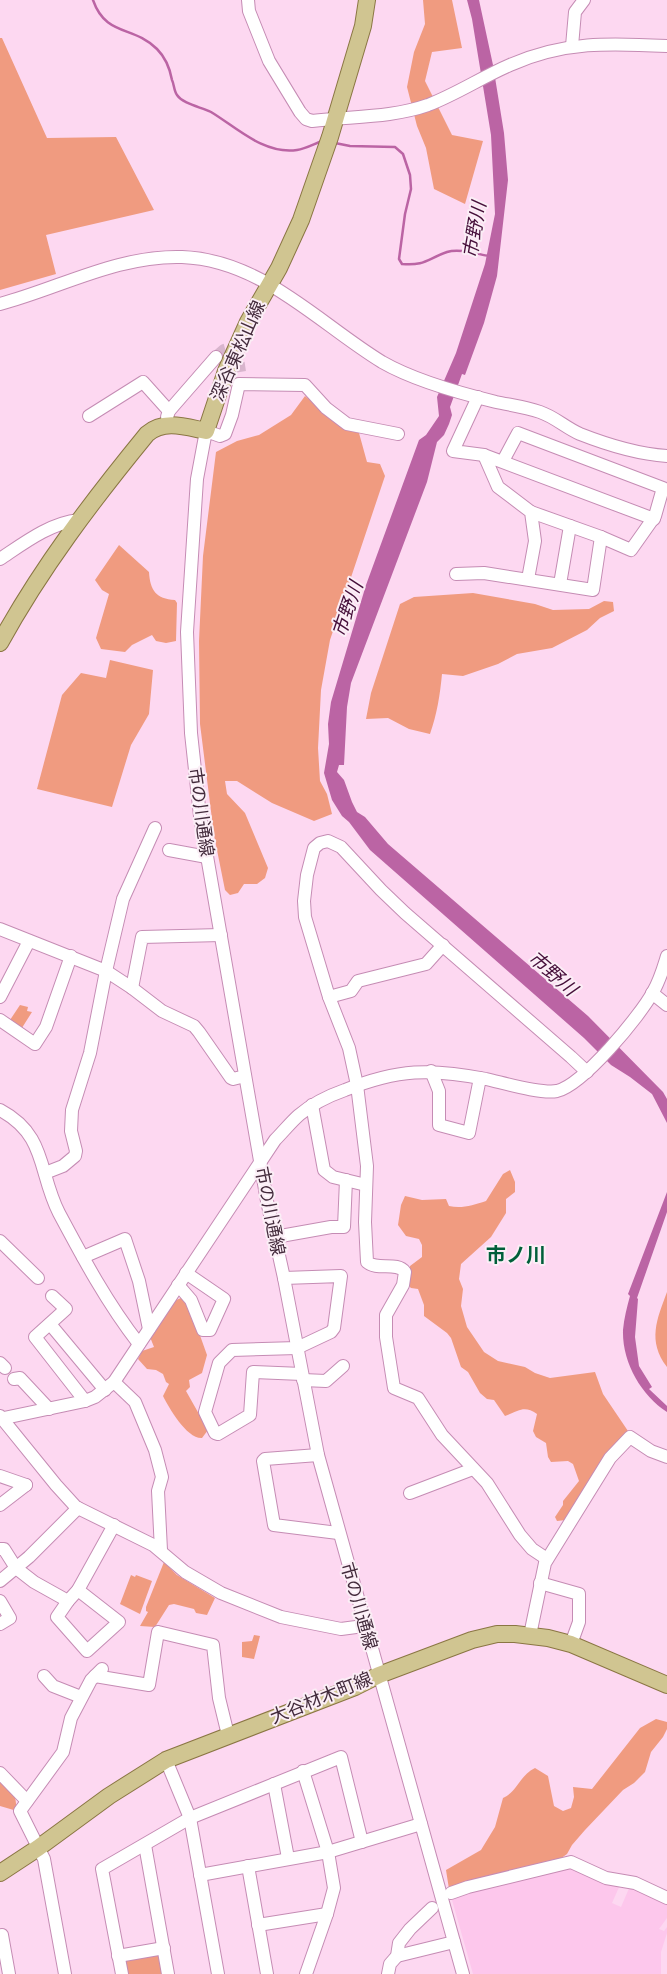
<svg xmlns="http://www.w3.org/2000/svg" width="667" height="1974" font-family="'Roboto Condensed','Noto Sans JP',sans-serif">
  <rect width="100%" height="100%" fill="#fdd8f1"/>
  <!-- built -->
  <polygon fill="#fdc7ec" points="567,1865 620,1885 612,1903 621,1907 630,1886 667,1901 667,1918 659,1929 664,1931 667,1927 667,1933 661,1952 661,1974 473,1974 452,1900 468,1891"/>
  <!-- green -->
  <g fill="#f09b80">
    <polygon points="423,0 452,0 462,48 432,52 425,81 452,135 483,141 465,204 434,189 426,148 417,126 407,87 414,52 425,24"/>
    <polygon points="0,38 2,38 47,138 116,137 154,210 46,235 56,274 0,290"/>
    <polygon points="305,396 345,429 359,433 367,462 380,464 385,476 330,640 321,690 318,748 320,781 327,794 332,814 314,821 272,803 237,781 225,781 227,794 245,813 268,868 265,878 257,884 244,884 238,893 230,895 225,890 214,835 200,724 199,641 203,556 216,452 237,441 259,435 291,415"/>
    <path d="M 119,545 L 149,572 C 150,590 156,599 175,600 L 177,603 L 176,641 L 166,643 L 156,641 L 152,635 L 132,645 L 125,652 L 101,649 L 96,638 L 109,594 L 102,590 L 95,580 Z"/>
    <path d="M 473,593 L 535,604 L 553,610 L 589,609 L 604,601 L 613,602 L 614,611 L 600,618 L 587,630 L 552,648 L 517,654 L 498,664 L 463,676 L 442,674 C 440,695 437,714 430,734 L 409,729 L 388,718 L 366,719 L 371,693 L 400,604 L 414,597 Z"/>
    <polygon points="110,660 153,670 149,714 131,745 112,807 37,789 62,695 81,673 106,678"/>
    <polygon points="20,1005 28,1007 27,1011 32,1012 20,1031 8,1023"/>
    <path d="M 510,1170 L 515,1182 L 515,1192 L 506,1199 L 506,1213 L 491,1237 L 461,1264 L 459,1279 L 463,1289 L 461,1306 L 467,1327 L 484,1352 L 498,1361 L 525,1367 L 535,1373 L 550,1378 L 595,1372 L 603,1394 L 628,1431 L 566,1520 L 557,1521 L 555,1517 L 563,1505 L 563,1501 L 579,1481 L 573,1464 L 568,1461 L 551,1462 L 548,1457 L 546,1443 L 536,1437 L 533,1431 L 537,1414 C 524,1405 519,1411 505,1416 L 494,1400 L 487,1399 L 480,1393 L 468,1372 L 461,1367 L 451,1338 L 447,1333 L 424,1316 L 424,1305 L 418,1289 L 411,1288 L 408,1285 L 410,1266 L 422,1257 L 422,1245 L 419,1239 L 406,1236 L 398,1225 L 401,1205 L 405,1196 L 422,1200 L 446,1199 L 449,1206 C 462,1209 473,1205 486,1201 L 503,1174 Z"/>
    <path d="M 667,1292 L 667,1367 C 647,1341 657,1319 667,1292 Z"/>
    <path d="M 181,1298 L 185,1301 L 197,1327 L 207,1355 L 202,1373 L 189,1380 L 190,1387 L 186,1391 L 208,1430 L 202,1438 C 187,1439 169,1408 163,1396 L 169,1384 L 166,1382 L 163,1374 L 156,1370 L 147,1369 L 138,1359 L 142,1351 L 154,1347 L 150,1337 L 174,1301 Z"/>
    <polygon points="164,1562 177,1575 215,1598 207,1615 196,1613 194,1609 174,1604 169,1605 155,1627 140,1626 148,1612 146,1611 146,1607"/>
    <polygon points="131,1575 135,1577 136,1575 152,1581 140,1614 120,1604"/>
    <polygon points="254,1635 260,1636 254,1659 242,1657 242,1642 252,1641"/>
    <path d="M 656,1719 L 667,1722 L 667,1729 L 663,1737 L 651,1752 L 645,1772 L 634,1783 L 623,1790 L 585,1830 L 572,1845 L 567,1854 L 560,1859 L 551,1860 L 541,1865 L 513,1872 L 503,1872 L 493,1878 L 449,1889 L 446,1870 L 481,1850 L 495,1827 L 503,1798 C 518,1791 519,1776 535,1768 L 548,1776 L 554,1806 L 563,1811 L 571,1808 L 574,1797 L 573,1787 L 592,1789 L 640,1728 Z"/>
    <polygon points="0,1779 15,1796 17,1811 0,1806"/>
    <polygon points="161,1952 165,1974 125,1974 123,1959"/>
  </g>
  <!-- water -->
  <g fill="#bb64a4">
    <polygon points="467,0 479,0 493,65 504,133 508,180 497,276 484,323 465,375 462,374 450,407 452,415 449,424 444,435 437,442 427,482 351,683 347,707 344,765 339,765 337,772 344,780 352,802 357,812 365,817 388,844 588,1016 663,1092 667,1099 667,1123 652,1094 630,1077 611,1065 584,1038 370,850 349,822 342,816 332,800 324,773 329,744 328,724 331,702 366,585 419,440 426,435 439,416 437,397 456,353 485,264 495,214 491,135 472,19"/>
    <path d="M 667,1192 L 667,1212 L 637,1298 L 638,1299 L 635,1337 L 639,1366 L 652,1387 L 649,1389 L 667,1406 L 667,1412 C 641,1395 622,1362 623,1330 C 624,1318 627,1307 630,1296 L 628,1294 Z"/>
  </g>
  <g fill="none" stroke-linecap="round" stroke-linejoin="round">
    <!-- stream -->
    <g stroke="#bb64a4" stroke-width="2.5">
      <path d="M 93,0 C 106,37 133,25 157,49 C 165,57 170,69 172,80 C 174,84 174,91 177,95 C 183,104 201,107 211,112 C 236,127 264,155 297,150 C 305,149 314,144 322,141"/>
      <path d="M 335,143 L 350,146 L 395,147 L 403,154 L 410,175 L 411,189 L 405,214 L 399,259 L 402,264 C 425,266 427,259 447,252 C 459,248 477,254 489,256"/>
    </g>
    <!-- minor-tunnel -->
    <polyline stroke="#d8b5cd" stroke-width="12" stroke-dasharray="12 6" stroke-linecap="butt" points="216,357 224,350 231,348 237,352 240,372"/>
    <!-- minor casing -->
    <g stroke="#c58cb4" stroke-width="14">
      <g id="minor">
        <path d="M 248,0 L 249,11 L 269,61 L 300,112 L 306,119 L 312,121 C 351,116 391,118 428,105 C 457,94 482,77 510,65 C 564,41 610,43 667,46"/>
        <polyline points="572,46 575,12 584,0"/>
        <path d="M 0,304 C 60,288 118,255 182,257 C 262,260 318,323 382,362 C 415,381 459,393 496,402 C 510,405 526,407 540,412 C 555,417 566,428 580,434 C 608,445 637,454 667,456"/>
        <polyline points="478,397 453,451 484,455"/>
        <polyline points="89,416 143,382 169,411"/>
        <polyline points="167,417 169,411 216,357"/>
        <polyline points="398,434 347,424 326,408 305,385 239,384 232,415 225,434 220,436 206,431 197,479 187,632 191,733 200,816 267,1201 284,1278 318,1455 463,1974"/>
        <polyline points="531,512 601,537"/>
        <path d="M 0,559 C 24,543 50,523 79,520"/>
        <polyline points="456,574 484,573 593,590 601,537 631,550 655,516 663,488 518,433 503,461"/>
        <polyline points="528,579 535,541 531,512 498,487 484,455 654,519"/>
        <polyline points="560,584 570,526"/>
        <polyline points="169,850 207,857"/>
        <polyline points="0,929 106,971 132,988 162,1011 194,1026 199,1032 231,1078 233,1079 245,1076"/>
        <polyline points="132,988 142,937 221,935"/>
        <polyline points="652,993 667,1005"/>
        <polyline points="0,997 29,941"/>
        <polyline points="329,997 351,991 358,981 426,964 443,945"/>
        <polyline points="0,1020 35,1044 46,1027 71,956"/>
        <polyline points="431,1071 439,1091 439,1125 469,1133 480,1078"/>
        <polyline points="312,1105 324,1170 333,1177 366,1185"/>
        <path d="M 0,1110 C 47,1135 38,1172 59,1213 C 83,1258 107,1303 139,1344"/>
        <polyline points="45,1173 63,1166 75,1156 76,1151 71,1131 72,1110 90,1053 106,971 123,899 155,828"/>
        <polyline points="275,1237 331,1227 344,1227 346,1180"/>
        <polyline points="0,1241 38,1278"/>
        <polyline points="83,1257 125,1239 139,1281 149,1329"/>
        <polyline points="284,1278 341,1276 334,1328 331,1332 297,1348 232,1350 219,1363 205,1412 215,1433 218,1434 250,1415 253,1372 302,1374"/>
        <polyline points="178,1285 191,1300 203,1330 210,1330 224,1299 186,1273"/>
        <polyline points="52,1296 66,1309 35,1337 85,1401"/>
        <polyline points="50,1324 105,1390"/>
        <polyline points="0,1363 5,1368"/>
        <polyline points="14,1379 20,1378 49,1409"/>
        <polyline points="303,1380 326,1381 343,1366"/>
        <polyline points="114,1382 135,1402 155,1450 162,1477 158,1491 161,1550"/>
        <polyline points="0,1416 56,1485 76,1507 153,1545 185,1572 221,1593 281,1617 341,1629 356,1627 365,1623"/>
        <path d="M 0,1419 L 85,1401 L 95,1397 L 114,1382 L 275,1140 C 283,1132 290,1123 299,1115 C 312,1104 328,1096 345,1090 C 398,1069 430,1068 486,1079 C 504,1083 540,1094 557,1091 C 583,1085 640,1016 653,992 C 660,980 663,969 667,956"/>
        <polyline points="318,1455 265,1459 263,1461 274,1525 338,1533"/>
        <polyline points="0,1476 26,1485"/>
        <polyline points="410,1493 473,1469"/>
        <polyline points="0,1505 26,1485"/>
        <polyline points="0,1549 4,1549 16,1568 34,1582 68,1601 78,1590 114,1525"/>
        <path d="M 547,1559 L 532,1549 L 520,1535 L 487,1483 L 442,1435 L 418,1398 L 394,1388 L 386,1337 L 386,1315 L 403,1285 L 405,1272 C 397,1261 377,1271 367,1262 L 365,1222 L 367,1166 L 357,1085 L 349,1048 L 329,997 L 305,917 L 304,901 L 307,875 L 314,848 L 320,843 L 328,841 L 341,847 L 381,890 L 405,913 L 571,1057 L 587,1072"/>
        <polyline points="0,1581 29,1557 78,1508"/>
        <polyline points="540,1583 579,1594 579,1622 571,1644"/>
        <polyline points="0,1601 10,1618 0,1624"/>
        <polyline points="68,1601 57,1617 87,1651 119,1622 78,1590"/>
        <polyline points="530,1635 545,1563 610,1458 630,1437 651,1451 667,1457"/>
        <polyline points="44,1676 53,1686 81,1697"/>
        <polyline points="95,1676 149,1685 158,1632 213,1645 219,1698 228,1735"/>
        <polyline points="166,1760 190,1818 218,1974"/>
        <polyline points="303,1771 328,1852 334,1888 327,1914 306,1974"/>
        <polyline points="0,1773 27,1801"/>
        <polyline points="274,1784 288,1858"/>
        <polyline points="145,1845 168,1974"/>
        <polyline points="248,1866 267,1974"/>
        <polyline points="200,1875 328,1852 421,1824"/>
        <polyline points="451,1893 468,1887 571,1862 606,1878 635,1883 667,1898"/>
        <polyline points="258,1925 327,1914"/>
        <polyline points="0,1936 2,1935 9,1974"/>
        <polyline points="118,1956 164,1948"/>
        <polyline points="397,1956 454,1942"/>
        <polyline points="65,1974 44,1859 20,1811 63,1752 71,1718 91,1680 102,1669"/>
        <polyline points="122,1974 102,1869 190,1818 341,1757 362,1842"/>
        <polyline points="388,1974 390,1964 397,1956 399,1943 410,1929 432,1908"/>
      </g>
    </g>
    <!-- major casing -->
    <g stroke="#8a7643" stroke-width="18">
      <g id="major">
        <path d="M 0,643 C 41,568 93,500 147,434 C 164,419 186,427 206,431 L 226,371 L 248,322 L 279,268 L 301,220 L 330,137 L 363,26 L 367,0"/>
        <polyline points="0,1873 38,1848 109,1796 166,1760 355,1687 379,1675 472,1640 497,1634 515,1634 548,1638 571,1644 667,1685"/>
      </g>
    </g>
    <!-- minor -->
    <use href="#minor" stroke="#fff" stroke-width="12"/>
    <!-- major -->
    <use href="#major" stroke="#d0c591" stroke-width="16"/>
  </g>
  <g text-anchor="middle" stroke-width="4" stroke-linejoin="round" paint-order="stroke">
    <!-- street labels -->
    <g font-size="18" fill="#432b3c" stroke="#fbeef6">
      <text transform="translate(238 351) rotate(-66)" y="6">深谷東松山線</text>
      <text transform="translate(201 812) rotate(82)" y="6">市の川通線</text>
      <text transform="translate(270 1211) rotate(79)" y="6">市の川通線</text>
      <text transform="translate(359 1606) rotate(74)" y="6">市の川通線</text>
      <text transform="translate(321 1698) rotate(-22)" y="6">大谷材木町線</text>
    </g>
    <!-- water labels -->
    <g font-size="19" font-style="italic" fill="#460f3a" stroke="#fbeef6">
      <text transform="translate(474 230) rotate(-80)" y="7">市野川</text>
      <text transform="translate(347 609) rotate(-71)" y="7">市野川</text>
      <text transform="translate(553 973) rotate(41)" y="7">市野川</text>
    </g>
    <!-- quarter labels -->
    <g font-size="20" font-weight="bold" fill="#005f3a" stroke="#fbeef6">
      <text x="516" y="1262">市ノ川</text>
    </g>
  </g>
</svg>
